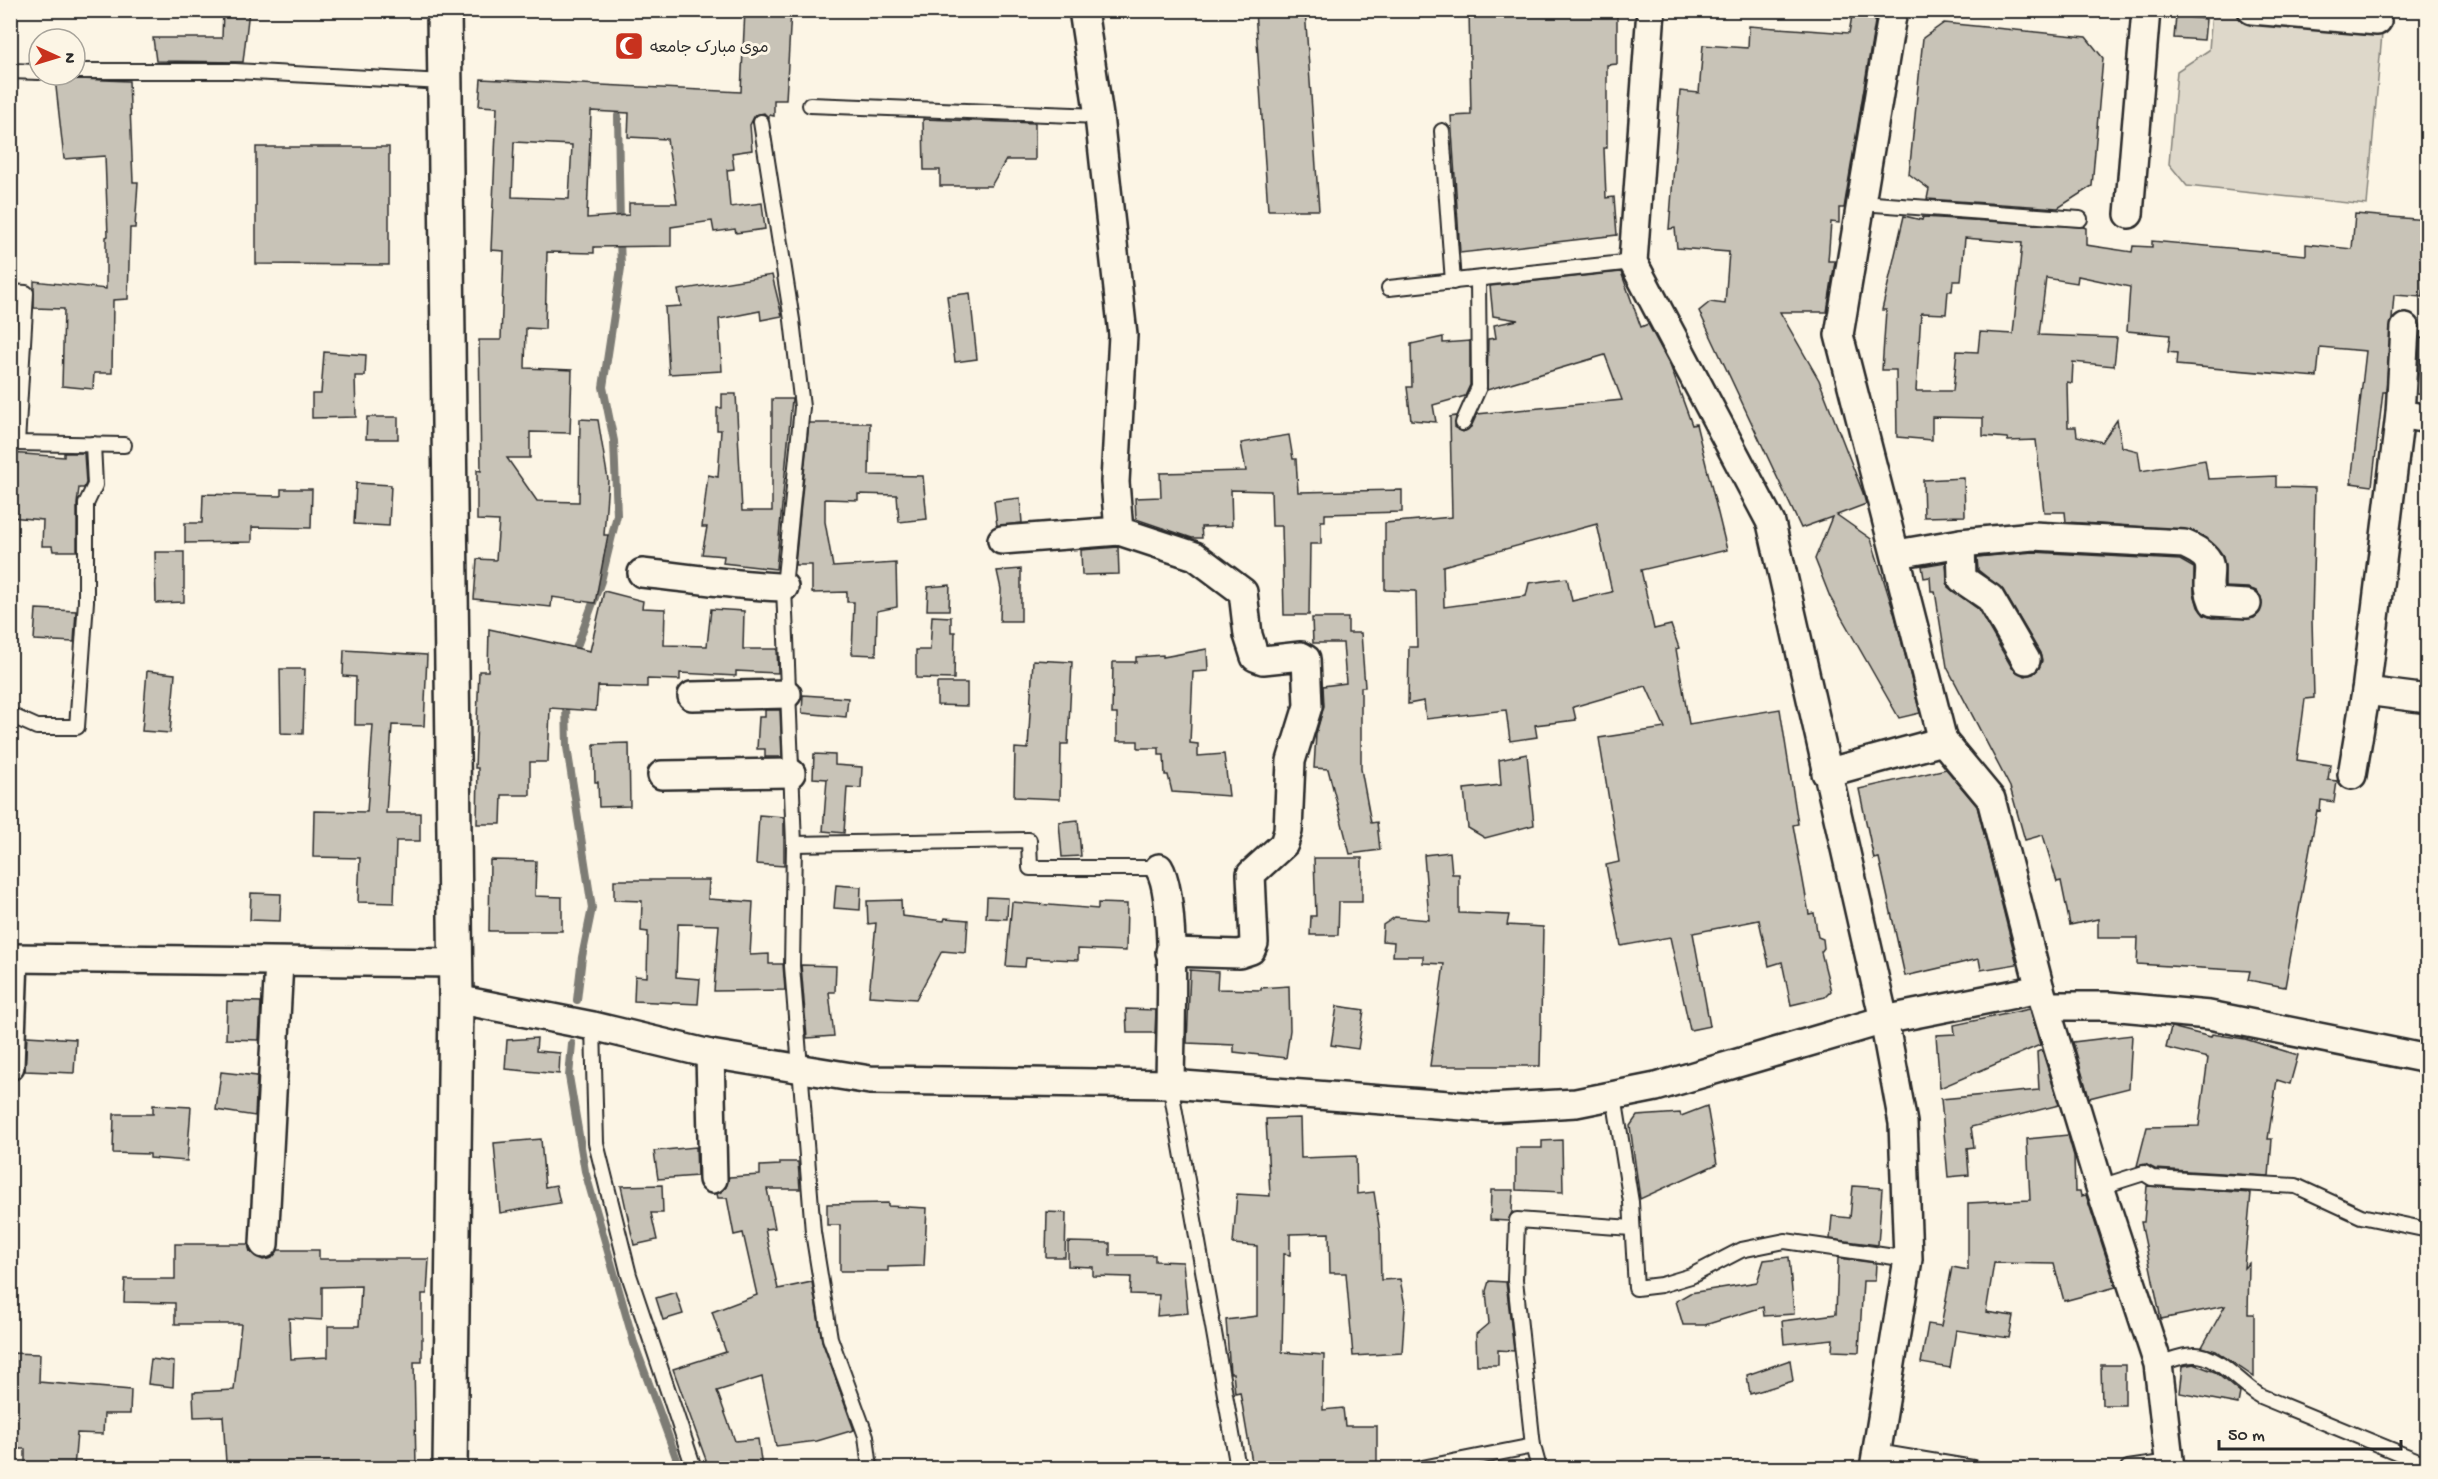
<svg xmlns="http://www.w3.org/2000/svg" width="2438" height="1479" font-family="'Gochi Hand','Playpen Sans Arabic',sans-serif">
  <rect width="100%" height="100%" fill="#fcf5e5"/>
  <filter id="ink" filterUnits="userSpaceOnUse"><feTurbulence type="fractalNoise" baseFrequency=".0167" numOctaves="2"/><feDisplacementMap in="SourceGraphic" scale="12" xChannelSelector="R" yChannelSelector="G"/><feConvolveMatrix kernelMatrix="1 2 1 2 8 2 1 2 1" color-interpolation-filters="sRGB"/></filter>
  <g filter="url(#ink)">
    <!-- green -->
    <polygon fill="#ded8ca" stroke="#84827a" stroke-width="1.5" points="2212,11 2384,11 2367,205 2187,186 2169,164 2177,71 2209,50"/>
    <g fill="none" stroke-linecap="round" stroke-linejoin="round">
      <!-- stream -->
      <g stroke="#7d7b74" stroke-width="8">
        <polyline points="618,116 620,226"/>
        <polyline points="573,657 601,581 617,515 614,441 603,387 621,268 620,238"/>
        <polyline points="566,701 567,747 592,908 582,957 577,1000"/>
        <polyline points="572,1044 569,1076 585,1171 634,1343 680,1468"/>
      </g>
    </g>
    <!-- building -->
    <g fill="#c8c3b7" stroke="#2b2b2b" stroke-width="1.5" fill-rule="evenodd">
      <polygon points="223,10 249,10 243,62 156,61 153,38 222,38"/>
      <path d="M 745,10 L 791,10 L 786,100 L 774,100 L 774,116 L 769,115 L 769,118 L 764,113 L 755,115 L 750,125 L 752,150 L 732,153 L 734,169 L 727,170 L 730,207 L 762,203 L 765,229 L 736,233 L 735,229 L 714,232 L 712,221 L 671,227 L 671,246 L 594,247 L 594,253 L 547,252 L 545,329 L 526,328 L 525,368 L 572,370 L 570,433 L 530,432 L 530,458 L 507,458 L 537,501 L 579,502 L 580,419 L 598,420 L 608,480 L 604,535 L 608,535 L 595,603 L 552,597 L 551,607 L 474,599 L 477,559 L 496,560 L 499,521 L 477,520 L 477,470 L 481,471 L 479,340 L 501,340 L 504,251 L 491,250 L 497,107 L 479,106 L 481,79 L 741,92 ZM 591,111 L 629,113 L 628,137 L 667,139 L 677,203 L 629,203 L 629,215 L 587,218 ZM 514,142 L 572,145 L 569,199 L 512,197 Z"/>
      <polygon points="1255,10 1305,10 1319,210 1268,210"/>
      <polygon points="1469,10 1617,10 1617,64 1607,65 1607,148 1604,148 1606,198 1614,197 1617,235 1460,253 1451,116 1471,115"/>
      <polygon points="1853,10 1877,10 1844,208 1839,208 1839,223 1831,222 1828,261 1835,261 1827,312 1780,312 1819,380 1863,493 1866,504 1837,515 1871,539 1895,616 1920,713 1899,718 1830,597 1815,559 1832,517 1801,528 1699,311 1710,302 1725,304 1729,252 1677,248 1675,228 1669,229 1680,91 1699,93 1703,45 1748,48 1749,26 1849,33"/>
      <polygon points="2176,16 2206,19 2204,40 2174,38"/>
      <polygon points="1944,23 2086,37 2103,58 2092,186 2058,208 1927,199 1929,189 1909,174 1923,38"/>
      <polygon points="55,78 129,81 133,182 138,182 135,228 130,228 128,299 113,300 112,373 94,373 93,389 62,386 64,309 34,308 34,281 106,289 106,237 108,236 105,156 64,159"/>
      <polygon points="923,119 1035,123 1035,160 1006,160 991,186 940,186 940,170 924,170"/>
      <polygon points="256,147 389,147 389,265 256,264"/>
      <path d="M 2355,214 L 2427,220 L 2423,297 L 2394,295 L 2386,392 L 2383,392 L 2372,486 L 2351,483 L 2366,351 L 2320,347 L 2317,377 L 2176,365 L 2177,353 L 2168,352 L 2170,335 L 2127,331 L 2130,287 L 2078,276 L 2077,283 L 2046,278 L 2039,335 L 2117,338 L 2114,366 L 2073,362 L 2072,383 L 2067,382 L 2068,427 L 2076,427 L 2077,436 L 2102,442 L 2117,420 L 2122,447 L 2138,451 L 2141,471 L 2205,460 L 2208,479 L 2276,476 L 2276,487 L 2315,488 L 2312,620 L 2314,698 L 2305,699 L 2297,760 L 2330,765 L 2328,780 L 2337,781 L 2334,802 L 2321,800 L 2320,811 L 2317,810 L 2285,987 L 2248,980 L 2250,971 L 2137,964 L 2138,938 L 2098,938 L 2098,919 L 2070,925 L 2061,881 L 2057,882 L 2043,835 L 2025,840 L 2010,787 L 1947,667 L 1935,591 L 1931,591 L 1930,577 L 1924,578 L 1922,566 L 1946,562 L 1948,587 L 1978,609 L 2012,668 L 2025,676 L 2033,674 L 2039,668 L 2042,661 L 2040,653 L 2003,590 L 1978,570 L 1977,557 L 2033,552 L 2180,560 L 2194,568 L 2194,593 L 2198,607 L 2204,615 L 2212,618 L 2254,618 L 2260,612 L 2261,597 L 2256,591 L 2248,588 L 2225,587 L 2225,566 L 2222,554 L 2207,538 L 2191,530 L 2066,522 L 2065,512 L 2044,512 L 2036,440 L 2008,441 L 2007,438 L 1983,436 L 1983,418 L 1932,417 L 1932,440 L 1897,437 L 1896,370 L 1882,370 L 1886,310 L 1882,310 L 1904,216 L 1922,220 L 1923,217 L 2083,227 L 2086,228 L 2086,245 L 2132,252 L 2133,246 L 2152,247 L 2152,241 L 2306,255 L 2306,244 L 2352,249 ZM 1965,238 L 2022,243 L 2013,334 L 1980,332 L 1978,352 L 1957,351 L 1953,391 L 1916,391 L 1921,313 L 1946,314 L 1948,291 L 1952,291 L 1953,281 L 1961,281 Z"/>
      <path d="M 1621,272 L 1641,327 L 1648,324 L 1670,365 L 1692,425 L 1696,424 L 1727,550 L 1641,570 L 1654,629 L 1671,625 L 1679,648 L 1676,649 L 1689,724 L 1780,709 L 1798,824 L 1793,825 L 1809,914 L 1814,913 L 1818,937 L 1823,939 L 1824,948 L 1821,952 L 1831,991 L 1825,997 L 1791,1005 L 1782,962 L 1769,966 L 1759,920 L 1693,933 L 1710,1026 L 1690,1030 L 1670,937 L 1621,946 L 1606,865 L 1619,862 L 1599,738 L 1665,728 L 1646,686 L 1573,707 L 1576,720 L 1535,725 L 1537,737 L 1510,741 L 1506,710 L 1426,719 L 1424,701 L 1408,704 L 1409,647 L 1417,647 L 1416,591 L 1385,590 L 1385,523 L 1452,517 L 1450,417 L 1456,416 L 1455,428 L 1463,432 L 1471,427 L 1477,414 L 1622,400 L 1605,355 L 1487,390 L 1488,339 L 1496,338 L 1494,325 L 1518,320 L 1493,316 L 1490,286 ZM 1597,524 L 1612,592 L 1572,601 L 1567,578 L 1529,583 L 1526,596 L 1444,607 L 1443,566 Z"/>
      <polygon points="772,275 782,316 761,320 760,311 719,319 722,371 669,374 665,307 681,306 678,290"/>
      <polygon points="970,293 977,359 955,362 947,296"/>
      <polygon points="1443,337 1443,343 1470,341 1470,385 1465,396 1433,405 1436,422 1411,420 1407,387 1412,387 1411,344"/>
      <polygon points="2420,338 2427,339 2427,395 2417,394"/>
      <polygon points="324,352 366,355 365,376 355,376 356,417 312,418 312,394 321,394"/>
      <polygon points="722,394 736,394 742,511 772,511 772,399 792,399 776,569 723,563 724,556 702,554 707,527 702,527 708,475 718,477 721,430 717,430 717,408 722,408"/>
      <polygon points="367,417 398,417 398,439 366,439"/>
      <polygon points="809,423 870,423 869,475 923,476 927,519 899,522 897,495 858,494 858,500 825,499 825,522 833,567 896,563 897,607 877,611 876,655 852,654 854,602 847,602 847,592 812,593 812,565 795,565"/>
      <polygon points="1289,435 1293,459 1296,459 1298,492 1402,490 1402,512 1325,514 1325,521 1321,521 1321,544 1310,544 1309,615 1284,615 1282,526 1272,526 1271,491 1231,490 1232,526 1201,527 1202,538 1192,538 1136,519 1135,498 1161,497 1160,473 1246,471 1241,443"/>
      <polygon points="10,453 64,457 64,453 84,453 86,483 84,488 79,488 77,504 77,551 53,551 52,546 42,546 43,520 10,517"/>
      <polygon points="1964,478 1965,516 1924,517 1923,480"/>
      <polygon points="356,483 391,485 389,526 354,524"/>
      <polygon points="281,489 312,489 311,528 252,527 252,542 185,543 185,523 202,523 203,494 281,496"/>
      <polygon points="1020,498 1022,523 997,526 994,501"/>
      <polygon points="1118,547 1119,574 1082,575 1081,550"/>
      <polygon points="155,552 184,552 184,602 156,603"/>
      <polygon points="1021,569 1021,621 1000,621 1001,589 997,571"/>
      <polygon points="950,585 949,610 927,610 928,587"/>
      <polygon points="604,591 643,601 642,608 665,609 664,645 707,646 711,609 744,611 743,649 777,649 778,673 736,671 736,676 680,673 680,680 647,679 647,687 598,686 596,711 550,708 548,762 530,762 530,795 502,795 501,824 477,824 478,768 475,768 479,671 488,671 489,629 590,651"/>
      <polygon points="36,609 76,611 74,642 34,640"/>
      <polygon points="932,616 951,617 951,632 955,632 954,679 916,678 916,650 930,650"/>
      <polygon points="1312,618 1348,618 1348,633 1361,633 1365,687 1361,687 1361,769 1371,823 1377,822 1380,850 1350,854 1328,769 1314,768 1316,734 1324,706 1323,686 1346,683 1343,643 1313,643"/>
      <polygon points="1207,649 1208,671 1193,672 1190,743 1198,744 1198,756 1224,754 1229,796 1172,792 1168,775 1165,775 1164,755 1159,755 1159,748 1138,748 1138,741 1117,741 1117,714 1112,714 1113,662 1136,662 1136,657 1163,655 1163,657"/>
      <polygon points="344,650 427,655 424,726 392,725 386,813 420,813 420,841 396,841 394,903 358,902 360,858 313,857 314,811 367,812 373,725 355,725 356,677 343,676"/>
      <polygon points="1033,660 1072,662 1068,744 1061,744 1060,799 1014,797 1015,748 1028,749"/>
      <polygon points="280,669 305,669 303,734 281,733"/>
      <polygon points="147,671 175,674 170,733 142,731"/>
      <polygon points="937,683 967,683 967,706 937,705"/>
      <polygon points="803,695 848,698 846,717 802,713"/>
      <polygon points="765,710 780,710 782,757 765,757 765,749 757,749 759,717 765,717"/>
      <polygon points="629,743 630,806 599,807 598,782 595,782 594,744"/>
      <polygon points="814,754 835,755 835,765 862,767 861,788 847,787 844,833 823,831 827,779 813,778"/>
      <polygon points="1527,754 1534,825 1485,838 1468,828 1464,789 1501,785 1499,760"/>
      <polygon points="1946,769 1977,806 2017,964 1981,970 1979,959 1905,976 1879,858 1874,859 1859,789"/>
      <polygon points="759,815 784,817 784,866 756,864"/>
      <polygon points="1078,820 1081,856 1062,857 1059,822"/>
      <polygon points="1450,852 1452,874 1459,874 1459,913 1509,915 1507,925 1543,927 1540,1066 1430,1066 1444,964 1423,963 1423,956 1393,956 1394,942 1382,941 1383,925 1395,917 1429,920 1424,855"/>
      <polygon points="1314,858 1362,858 1362,902 1339,902 1338,935 1310,935 1311,916 1316,916"/>
      <polygon points="490,860 536,861 535,896 562,897 562,931 489,931"/>
      <polygon points="614,880 709,880 708,899 753,902 750,955 769,954 769,964 783,964 785,990 714,991 719,925 678,924 676,977 700,979 698,1004 634,1001 635,976 647,977 648,932 641,931 642,901 614,900"/>
      <polygon points="836,885 861,887 860,910 834,908"/>
      <polygon points="251,893 281,894 280,921 250,920"/>
      <polygon points="987,897 1008,898 1007,919 986,918"/>
      <polygon points="901,900 902,916 944,921 945,918 968,920 966,953 942,951 916,999 869,996 876,923 868,924 867,901"/>
      <polygon points="1012,902 1098,909 1098,903 1127,904 1126,951 1078,949 1078,960 1026,958 1025,967 1006,966"/>
      <polygon points="801,965 836,966 835,992 829,992 834,1036 807,1038"/>
      <polygon points="1190,970 1218,972 1217,989 1261,990 1261,988 1289,986 1290,1030 1286,1058 1234,1052 1234,1045 1187,1043"/>
      <polygon points="227,1001 261,1002 259,1040 226,1039"/>
      <polygon points="1337,1006 1364,1010 1358,1049 1331,1045"/>
      <polygon points="1126,1009 1156,1010 1155,1033 1127,1033"/>
      <polygon points="2030,1009 2040,1045 1940,1088 1936,1035 1955,1034 1954,1025"/>
      <polygon points="2171,1027 2211,1037 2212,1034 2245,1039 2298,1055 2290,1084 2277,1080 2268,1139 2272,1139 2269,1176 2155,1169 2145,1164 2137,1166 2147,1127 2199,1126 2208,1058 2166,1048"/>
      <polygon points="2132,1035 2129,1088 2089,1098 2073,1042"/>
      <polygon points="27,1036 76,1039 74,1073 25,1071"/>
      <polygon points="537,1038 536,1051 560,1053 559,1074 505,1069 507,1040"/>
      <polygon points="2042,1050 2059,1105 1971,1127 1974,1147 1967,1148 1969,1175 1948,1177 1941,1099 2039,1090 2037,1052"/>
      <polygon points="221,1072 257,1076 255,1116 216,1110"/>
      <polygon points="153,1105 191,1107 187,1161 150,1158 150,1154 113,1153 114,1114 153,1114"/>
      <polygon points="1707,1106 1717,1164 1640,1199 1630,1126 1637,1116 1680,1113 1681,1116"/>
      <polygon points="1300,1118 1301,1158 1356,1156 1357,1194 1374,1192 1380,1232 1381,1280 1400,1279 1405,1306 1402,1353 1353,1356 1346,1273 1330,1273 1329,1233 1290,1234 1290,1255 1284,1254 1282,1352 1324,1355 1323,1410 1343,1408 1345,1426 1377,1426 1377,1466 1253,1468 1240,1392 1235,1393 1233,1373 1230,1373 1226,1320 1257,1316 1257,1246 1233,1244 1237,1194 1270,1196 1266,1119"/>
      <polygon points="2068,1135 2074,1156 2075,1191 2080,1191 2081,1196 2086,1195 2116,1287 2064,1301 2054,1264 1994,1263 1986,1312 2013,1316 2009,1338 1956,1330 1950,1368 1921,1363 1928,1324 1941,1326 1952,1267 1968,1270 1968,1203 2030,1200 2027,1139"/>
      <polygon points="541,1139 545,1187 556,1185 560,1203 500,1213 494,1143"/>
      <polygon points="1562,1140 1563,1192 1516,1190 1516,1148 1542,1148 1542,1141"/>
      <polygon points="696,1147 697,1176 658,1179 654,1151"/>
      <polygon points="780,1162 798,1162 800,1189 767,1189 775,1228 765,1229 778,1289 812,1282 822,1341 854,1430 817,1441 776,1446 762,1377 717,1391 735,1441 758,1439 762,1468 709,1468 673,1369 726,1352 712,1312 757,1295 743,1233 734,1235 727,1198 718,1198 717,1194 726,1187 729,1177 760,1175 760,1166 780,1165"/>
      <polygon points="662,1185 663,1213 651,1213 657,1240 634,1245 621,1186"/>
      <polygon points="1853,1186 1882,1188 1878,1245 1830,1239 1832,1216 1850,1218"/>
      <polygon points="2147,1186 2251,1193 2244,1268 2249,1263 2248,1314 2254,1314 2254,1377 2216,1351 2202,1347 2225,1306 2161,1319 2141,1222 2144,1222"/>
      <polygon points="1491,1190 1513,1190 1512,1212 1508,1221 1490,1220"/>
      <polygon points="888,1203 888,1206 927,1208 924,1266 888,1267 888,1271 840,1271 840,1225 827,1225 827,1204"/>
      <polygon points="1047,1212 1066,1213 1065,1257 1046,1257"/>
      <polygon points="1068,1242 1110,1243 1110,1255 1155,1255 1155,1261 1183,1262 1188,1313 1157,1316 1159,1295 1130,1294 1131,1277 1093,1276 1093,1267 1068,1266"/>
      <path d="M 175,1244 L 248,1244 L 250,1252 L 263,1260 L 272,1258 L 278,1250 L 319,1250 L 319,1259 L 429,1259 L 427,1294 L 422,1294 L 422,1362 L 414,1362 L 416,1468 L 246,1468 L 249,1461 L 226,1463 L 223,1416 L 194,1417 L 193,1392 L 234,1390 L 241,1324 L 175,1324 L 175,1303 L 124,1302 L 125,1279 L 175,1279 ZM 361,1286 L 359,1326 L 328,1326 L 328,1357 L 291,1359 L 289,1318 L 322,1320 L 322,1287 Z"/>
      <polygon points="1789,1257 1794,1314 1764,1316 1763,1307 1705,1325 1683,1325 1676,1301 1690,1293 1757,1282 1764,1260"/>
      <polygon points="1838,1258 1876,1263 1875,1281 1863,1281 1859,1352 1832,1351 1833,1339 1784,1344 1782,1321 1836,1314"/>
      <polygon points="1489,1281 1506,1282 1514,1351 1498,1350 1498,1365 1477,1365 1476,1334 1489,1323 1486,1291"/>
      <polygon points="676,1292 683,1314 663,1320 656,1298"/>
      <polygon points="10,1353 40,1354 39,1382 131,1390 130,1414 104,1414 103,1434 77,1433 74,1468 25,1468 25,1449 16,1449 16,1434 10,1434"/>
      <polygon points="151,1359 174,1362 173,1387 148,1384"/>
      <polygon points="1790,1360 1793,1381 1750,1394 1747,1375"/>
      <polygon points="2194,1364 2215,1372 2240,1393 2238,1404 2180,1393 2183,1366"/>
      <polygon points="2101,1365 2125,1365 2125,1405 2102,1405"/>
    </g>
    <g fill="none" stroke-linecap="round" stroke-linejoin="round">
      <!-- service casing -->
      <g stroke="#2b2b2b" stroke-width="18">
        <g id="service">
          <polyline points="10,71 39,72"/>
          <polyline points="75,71 235,71 444,82"/>
          <polyline points="810,105 1099,116"/>
          <polyline points="761,122 792,320 802,407 784,587 794,844 792,966 813,1232 830,1338 866,1436 870,1468"/>
          <polyline points="1442,131 1453,282"/>
          <polyline points="1861,203 2080,219"/>
          <polyline points="1389,288 1633,262"/>
          <polyline points="10,292 26,293 17,443 124,445"/>
          <polyline points="1463,423 1479,387 1478,279"/>
          <polyline points="10,715 37,727 77,727 86,601 86,504 95,485 93,444"/>
          <polyline points="794,844 1029,840 1030,868 1159,868"/>
          <polyline points="593,1026 596,1143 629,1275 694,1468"/>
          <polyline points="1170,1084 1238,1468"/>
          <polyline points="1614,1096 1631,1202 1636,1288 1661,1285 1691,1276 1741,1250 1785,1241 1908,1259"/>
          <polyline points="2100,1187 2144,1173 2152,1178 2296,1186 2361,1216 2428,1230"/>
          <path d="M 2158,1364 C 2169,1361 2182,1355 2194,1355 C 2216,1353 2241,1385 2260,1396 L 2428,1465"/>
          <polyline points="1877,1452 1973,1468"/>
          <polyline points="1422,1468 1533,1446"/>
          <polyline points="1539,1468 1533,1446 1515,1280 1517,1220 1632,1228"/>
          <polyline points="2128,1468 2169,1462"/>
        </g>
      </g>
      <!-- minor casing -->
      <g stroke="#2b2b2b" stroke-width="32">
        <g id="minor">
          <polyline points="1083,10 1099,116 1123,335 1115,482 1119,531 1195,556 1243,592 1248,635 1255,657 1263,660 1301,656 1306,659 1308,706 1291,761 1288,831 1284,844 1251,874 1254,943 1251,950 1239,954 1170,952"/>
          <polyline points="1651,10 1633,262 1771,523 1884,1020 1903,1123 1908,1259 1874,1468"/>
          <polyline points="1893,10 1839,335 1943,741 1991,799 2040,989 2100,1187 2158,1364 2170,1468"/>
          <polyline points="2252,10 2377,21"/>
          <polyline points="2129,214 2146,10"/>
          <polyline points="2405,328 2400,414 2428,419"/>
          <polyline points="1002,540 1119,531"/>
          <polyline points="1961,543 1962,579 1990,598 2026,660"/>
          <path d="M 1897,554 L 1961,543 L 2033,536 L 2184,544 C 2227,562 2200,573 2213,602 L 2247,604"/>
          <path d="M 642,573 C 690,578 736,586 784,587"/>
          <polyline points="2366,691 2428,699"/>
          <polyline points="692,696 787,694"/>
          <polyline points="1826,773 1943,741"/>
          <polyline points="662,775 791,773"/>
          <polyline points="2352,775 2366,691 2400,414"/>
          <path d="M 1159,868 C 1178,898 1170,1041 1170,1084"/>
          <polyline points="10,958 455,963"/>
          <polyline points="456,999 593,1026 710,1054 870,1080 1170,1084 1489,1108 1576,1103 1656,1087 1884,1020 2040,989"/>
          <polyline points="2046,1006 2109,1006 2209,1015 2428,1059"/>
          <polyline points="710,1054 713,1179"/>
          <polyline points="10,1066 14,958"/>
          <polyline points="264,1244 279,962"/>
        </g>
      </g>
      <!-- secondary casing -->
      <g stroke="#2b2b2b" stroke-width="38">
        <polyline id="secondary" points="444,10 456,999 450,1468"/>
      </g>
      <!-- service -->
      <use href="#service" stroke="#fcf5e5" stroke-width="14"/>
      <!-- minor -->
      <use href="#minor" stroke="#fcf5e5" stroke-width="27"/>
      <!-- secondary -->
      <use href="#secondary" stroke="#fcf5e5" stroke-width="33"/>
    </g>
  </g>
  <!-- icons -->
  <defs>
    <g id="mosque-square" transform="scale(1.5)"><rect x="-9" y="-9" width="18" height="18" rx="4" fill="#c8321e" stroke="#fcf5e5"/><path d="M3.5-4.9A6 6 0 1 0 3.5 4.9A5 5 0 1 1 3.5-4.9Z" fill="#fff"/></g>
  </defs>
  <g fill-rule="evenodd">
    <use href="#mosque-square" x="629" y="46"/>
  </g>
  <g text-anchor="middle" stroke-width="6" stroke-linejoin="round" paint-order="stroke">
    <!-- poi labels -->
    <g font-size="16" fill="#2b2b2b" stroke="#fcf5e5" text-anchor="start">
      <text x="650" y="52">موی مبارک جامعه</text>
    </g>
  </g>
  <!-- margin -->
  <rect width="2438" height="1479" fill="none" stroke="#fcf5e5" stroke-width="36"/>
  <rect x="18" y="18" width="2402" height="1443" fill="none" stroke="#2b2b2b" stroke-width="2" filter="url(#ink)"/>
  <!-- north arrow -->
  <g transform="translate(57 57) rotate(94)"><circle r="28" fill="#fcf5e5" stroke="#a8a49b" stroke-width="1.5"/>
  <path d="M0-4.5L10 22L0 15L-10 22Z" fill="#c8321e"/>
  <text y="-9" font-size="16" font-weight="bold" text-anchor="middle" fill="#2b2b2b">N</text>
  </g>
  <!-- scale -->
  <path d="M2219 1440v9h182v-9" fill="none" stroke="#2b2b2b" stroke-width="3"/>
  <text x="2228" y="1440" font-size="18" fill="#2b2b2b" stroke="#fcf5e5" stroke-width="4.5" paint-order="stroke">50 m</text>
</svg>
